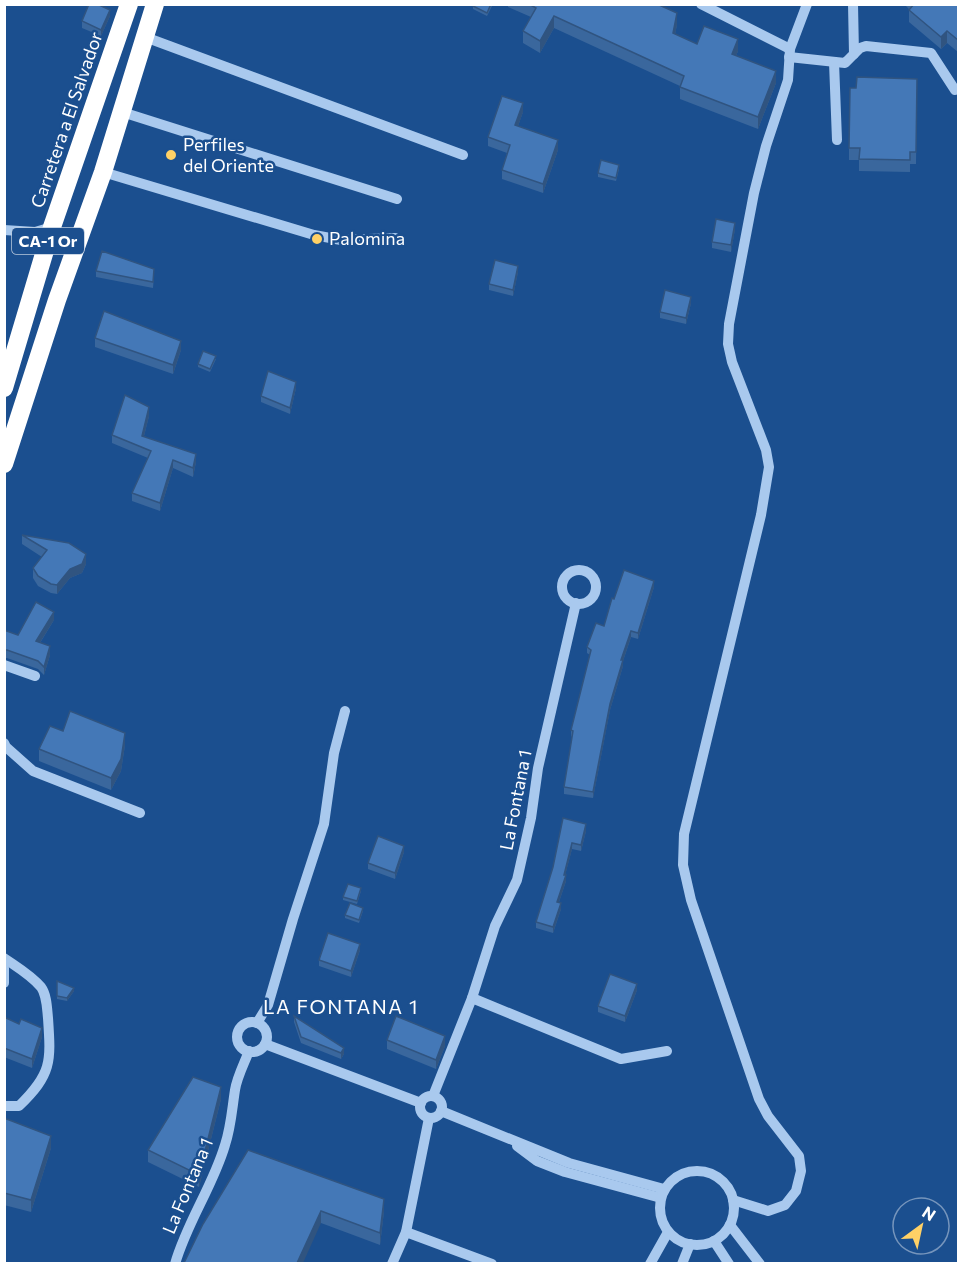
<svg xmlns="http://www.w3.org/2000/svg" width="963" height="1268" font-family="Commissioner,sans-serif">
  <rect width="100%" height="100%" fill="#1b4f8f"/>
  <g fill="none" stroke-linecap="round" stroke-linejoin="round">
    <!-- minor -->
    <g stroke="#a9c9ee" stroke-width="10">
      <polyline points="701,4 790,49"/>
      <polyline points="853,4 854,54"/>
      <polyline points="145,37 463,155"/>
      <polyline points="789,57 845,63 860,48 866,46 931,53 955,90"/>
      <polyline points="834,62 837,140"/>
      <polyline points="122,112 397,199"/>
      <polyline points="103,172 314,235 341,240 395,238"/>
      <polyline points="4,230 35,232 52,227"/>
      <circle cx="579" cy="587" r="17"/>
      <polyline points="4,665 35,676"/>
      <polyline points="4,743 6,747 33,771 140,813"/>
      <path d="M 4,958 C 17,967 31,975 41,987 C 47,995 47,1009 48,1018 C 51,1062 52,1074 19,1106 L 4,1106"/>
      <polyline points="4,968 4,983"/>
      <polyline points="472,998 621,1059 667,1051"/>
      <circle cx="252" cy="1037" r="15"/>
      <polyline points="257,1023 268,1005 293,919 324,824 334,753 345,711"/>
      <polyline points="265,1044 421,1103"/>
      <polyline points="433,1096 472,998 495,926 517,880 531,818 538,768 576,603"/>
      <circle cx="431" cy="1107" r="11"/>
      <polyline points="441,1111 569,1163 664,1189"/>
      <polyline points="517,1146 537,1161 565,1172 661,1198"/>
      <circle cx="697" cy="1208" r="37"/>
      <polyline points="733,1200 768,1211 785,1205 796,1191 801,1171 799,1156 768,1116 759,1099 691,900 683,865 684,834 761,515 769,467 766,450 732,362 728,344 729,324 754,193 766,146 788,80 790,49 807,4"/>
      <polyline points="730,1225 760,1264"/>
      <polyline points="406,1232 492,1264"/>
      <polyline points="714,1241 729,1264"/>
      <path d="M 175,1264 C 187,1222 213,1186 225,1145 C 231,1127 232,1109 235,1090 C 237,1077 244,1064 249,1051"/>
      <polyline points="392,1264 406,1232 429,1118"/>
      <polyline points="650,1264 668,1232"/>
      <polyline points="682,1264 690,1244"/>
    </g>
    <!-- highway -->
    <g stroke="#fff" stroke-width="18">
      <polyline points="4,388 52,227 129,4"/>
      <polyline points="4,464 57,300 103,172 155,4"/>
    </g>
  </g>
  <!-- wall -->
  <g fill="#3a679d">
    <polygon points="473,4 493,4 487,16 473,9"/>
    <polygon points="508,4 657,4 677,25 675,34 697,44 738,51 736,56 776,83 758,129 680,99 680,86 554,28 540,53 523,43 523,31 531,17 508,7"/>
    <polygon points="904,4 958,4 958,52 947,43 941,49 909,22 909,9"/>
    <polygon points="110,16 101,36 82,28 82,21"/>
    <polygon points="917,79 916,164 910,164 910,172 859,171 859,160 849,160 849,148 856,88"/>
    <polygon points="523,112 518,126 558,150 543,193 502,179 502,170 507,153 488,146 488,137"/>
    <polygon points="619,169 616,181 598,177 598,173"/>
    <polygon points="735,229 731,252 712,248 712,242"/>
    <polygon points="96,271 154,275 153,288 96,277"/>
    <polygon points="518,272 513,296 489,290 489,284"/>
    <polygon points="691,303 686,324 660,318 660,312"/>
    <polygon points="95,338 181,350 173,374 95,347"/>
    <polygon points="216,359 210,372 198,367 198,364"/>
    <polygon points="296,388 290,414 261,402 261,396"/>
    <polygon points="149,416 144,436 196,462 193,477 173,468 160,511 132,501 132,493 148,458 112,443 112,435"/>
    <polygon points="22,535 86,564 82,573 70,578 57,594 51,593 38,586 33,578 33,568 42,557 22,544"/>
    <polygon points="654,587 638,639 631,637 623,661 623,666 610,710 593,798 564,794 564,787 572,737 571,736 571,730 590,655 587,653 587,647 604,626"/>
    <polygon points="54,620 40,643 50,655 44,675 38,669 7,658 4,658 4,630 18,635"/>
    <polygon points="63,731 125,745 121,771 111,790 39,761 39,749"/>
    <polygon points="563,818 586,831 581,851 572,849 565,875 566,881 559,902 561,909 553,933 536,928 536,922 553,867"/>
    <polygon points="404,852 395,879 368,869 368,863"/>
    <polygon points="361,891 357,904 343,900 343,897"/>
    <polygon points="363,911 359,923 345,918 345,915"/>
    <polygon points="360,950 351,977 319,966 319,960"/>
    <polygon points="57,981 74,991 67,1001 57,999"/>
    <polygon points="637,990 625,1022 598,1012 598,1006"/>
    <polygon points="294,1016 344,1054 341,1059 301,1043 294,1022"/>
    <polygon points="4,1017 42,1037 32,1068 4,1057"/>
    <polygon points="387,1040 445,1046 436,1069 387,1049"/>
    <polygon points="221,1099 199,1187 148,1162 148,1150"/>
    <polygon points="4,1118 51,1148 31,1212 4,1205"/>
    <polygon points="248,1150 384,1211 380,1245 321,1223"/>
  </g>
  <!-- shaded-wall -->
  <g fill="#305480">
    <polygon points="110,10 110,16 101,36 101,30"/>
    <polygon points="677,13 677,25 673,45 673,33"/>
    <polygon points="554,16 554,28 540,53 540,41"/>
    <polygon points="947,31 947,43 941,49 941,37"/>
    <polygon points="738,39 738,51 732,66 732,54"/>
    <polygon points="776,71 776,83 758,129 758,117"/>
    <polygon points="523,103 523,112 515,135 515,125"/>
    <polygon points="558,140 558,150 543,193 543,184"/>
    <polygon points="735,223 735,229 731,252 731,245"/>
    <polygon points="518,266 518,272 513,296 513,290"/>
    <polygon points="691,297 691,303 686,324 686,318"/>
    <polygon points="181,341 181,350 173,374 173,365"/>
    <polygon points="296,382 296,388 290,414 290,408"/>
    <polygon points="149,407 149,416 142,444 142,436"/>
    <polygon points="196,454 196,462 193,477 193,468"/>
    <polygon points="173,460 173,468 160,511 160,503"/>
    <polygon points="86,554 86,564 82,573 70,578 57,594 57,585 70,569"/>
    <polygon points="654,581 654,587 638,639 638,633"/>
    <polygon points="54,612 54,620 36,649 36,641"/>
    <polygon points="631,631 631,637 623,661 623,666 610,710 593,798 593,792 610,704 621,660"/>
    <polygon points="50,646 50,655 44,675 44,667"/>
    <polygon points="125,733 125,745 121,771 111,790 111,778"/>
    <polygon points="586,824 586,831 581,851 581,845"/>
    <polygon points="572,843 572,849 564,880 566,875 566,881 557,908 557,902"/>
    <polygon points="404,846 404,852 395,879 395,873"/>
    <polygon points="561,903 561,909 553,933 553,927"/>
    <polygon points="360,944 360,950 351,977 351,971"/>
    <polygon points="637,984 637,990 625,1022 625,1016"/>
    <polygon points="74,988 74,991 67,1001 67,998"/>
    <polygon points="42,1028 42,1037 32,1068 32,1059"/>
    <polygon points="445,1036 445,1046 436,1069 436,1060"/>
    <polygon points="344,1048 344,1054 341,1059 341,1053"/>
    <polygon points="221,1087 221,1099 199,1187 199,1175"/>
    <polygon points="51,1136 51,1148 31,1212 31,1200"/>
    <polygon points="384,1199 384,1211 380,1245 380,1233"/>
    <polygon points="321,1211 321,1223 303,1263 297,1263"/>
  </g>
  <!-- building -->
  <g fill="#4478b7" stroke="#305480" stroke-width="1.5">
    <polygon points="89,4 97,4 110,10 101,30 82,21"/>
    <polygon points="473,4 491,4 487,13 473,6"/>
    <polygon points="529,4 657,4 677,13 673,33 697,44 704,26 738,39 732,54 776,71 758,117 680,87 684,76 554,16 540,41 523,31 536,8"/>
    <polygon points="914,4 958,4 958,40 947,31 941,37 909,10"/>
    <polygon points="857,77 917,79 916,152 910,152 910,160 859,159 860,148 849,148 850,88 856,88"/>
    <polygon points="502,96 523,103 515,125 558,140 543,184 502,170 510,145 488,137"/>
    <polygon points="601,160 619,165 616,178 598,173"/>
    <polygon points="716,219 735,223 731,245 712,242"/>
    <polygon points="102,251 154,269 153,282 96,271"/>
    <polygon points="495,260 518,266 513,290 489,284"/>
    <polygon points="665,290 691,297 686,318 660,312"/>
    <polygon points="104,311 181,341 173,365 95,338"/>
    <polygon points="203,351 216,356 210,369 198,364"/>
    <polygon points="268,371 296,382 290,408 261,396"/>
    <polygon points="125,395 149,407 142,436 196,454 193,468 173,460 160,503 132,493 151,451 112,435"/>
    <polygon points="22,535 69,543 86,554 82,564 70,569 57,585 51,584 38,576 33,568 47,550"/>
    <polygon points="624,570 654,581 638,633 631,631 621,660 623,660 610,704 593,792 564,787 573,731 571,730 591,650 587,647 596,623 604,626 612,598 614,599"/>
    <polygon points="36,602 54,612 36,641 50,646 44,667 38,661 7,650 4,650 4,630 18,635"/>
    <polygon points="70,711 125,733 121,759 111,778 39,749 50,726 63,731"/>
    <polygon points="563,818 586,824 581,845 572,843 564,875 566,875 557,902 561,903 553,927 536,922 553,867"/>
    <polygon points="378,836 404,846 395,873 368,863"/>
    <polygon points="348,884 361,888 357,901 343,897"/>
    <polygon points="350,903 363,908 359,920 345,915"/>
    <polygon points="328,933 360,944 351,971 319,960"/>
    <polygon points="610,974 637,984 625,1016 598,1006"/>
    <polygon points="57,981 74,988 67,998 57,996"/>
    <polygon points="294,1016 344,1048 341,1053 301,1037"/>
    <polygon points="396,1016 445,1036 436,1060 387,1040"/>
    <polygon points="4,1017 19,1024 21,1019 42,1028 32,1059 4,1048"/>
    <polygon points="193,1077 221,1087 199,1175 148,1150"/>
    <polygon points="4,1118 51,1136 31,1200 4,1193"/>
    <polygon points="248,1150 384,1199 380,1233 321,1211 297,1263 184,1263 203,1224"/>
  </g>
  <!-- markers -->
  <g fill="#ffd166" stroke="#1b4f8f" stroke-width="2">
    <circle cx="171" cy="155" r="6"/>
    <circle cx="317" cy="239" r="6"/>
  </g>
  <g text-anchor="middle" stroke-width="5" stroke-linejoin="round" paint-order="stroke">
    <!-- shield labels -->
    <rect fill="#1b4f8f" stroke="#bbcadd" stroke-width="1.5" x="12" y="228" width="72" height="26" rx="4.5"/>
    <g font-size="16" font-weight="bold" fill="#fff">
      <text x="48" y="247">CA-1 Or</text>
    </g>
    <!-- street labels -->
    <g font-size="18" fill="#fff" stroke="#1b4f8f">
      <text transform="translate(67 120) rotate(-71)" y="6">Carretera a El Salvador</text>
      <text transform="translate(516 800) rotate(-79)" y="6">La Fontana 1</text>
      <text transform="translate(188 1186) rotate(-67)" y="6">La Fontana 1</text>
    </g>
    <!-- poi labels -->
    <g font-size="18" fill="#fff" stroke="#1b4f8f" text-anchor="start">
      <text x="183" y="151">Perfiles<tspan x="183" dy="21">del Oriente</tspan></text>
      <text x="329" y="245">Palomina</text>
    </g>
    <!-- neighbourhood labels -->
    <g font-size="20" letter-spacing="1.5" fill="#fff" stroke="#1b4f8f">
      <text x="341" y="1014">LA FONTANA 1</text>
    </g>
  </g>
  <!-- border -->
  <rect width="963" height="1268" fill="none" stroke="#ffffff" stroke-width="12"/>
  <!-- north arrow -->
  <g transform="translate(921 1226) rotate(33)"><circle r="28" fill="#1b4f8f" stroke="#7695bc" stroke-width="1.5"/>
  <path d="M0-4.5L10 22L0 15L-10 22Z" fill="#ffd166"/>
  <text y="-9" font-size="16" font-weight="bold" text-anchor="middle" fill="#ffffff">N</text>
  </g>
</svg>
